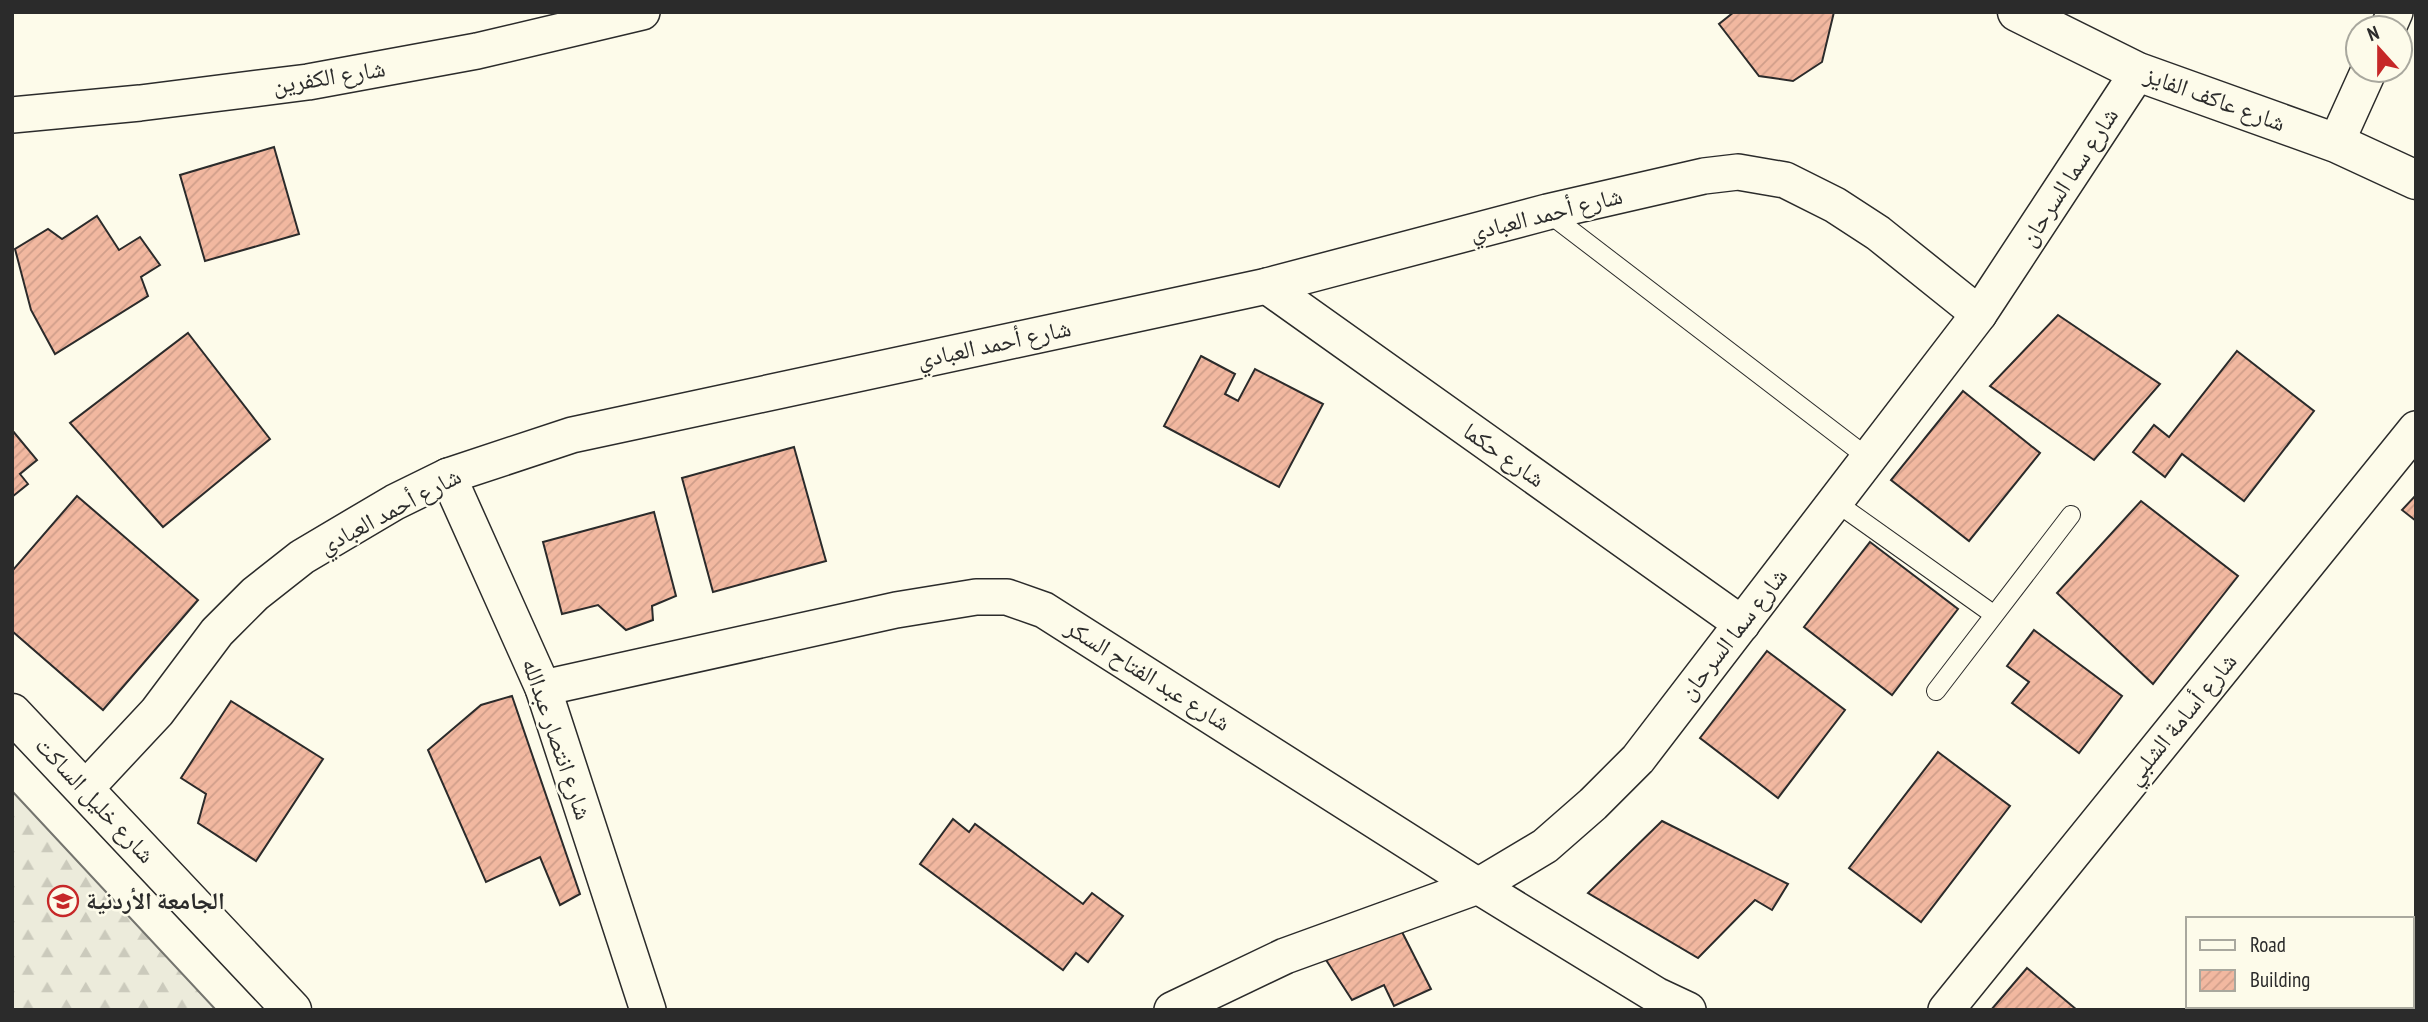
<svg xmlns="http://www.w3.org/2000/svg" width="2428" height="1022" font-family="'PT Sans Narrow','Noto Naskh Arabic',sans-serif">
  <defs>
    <pattern id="forest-firs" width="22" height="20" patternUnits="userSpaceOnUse" patternTransform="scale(1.75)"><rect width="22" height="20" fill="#ecebdb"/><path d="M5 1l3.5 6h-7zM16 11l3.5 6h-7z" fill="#cbcabc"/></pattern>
    <pattern id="building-hatch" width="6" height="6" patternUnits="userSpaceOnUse" patternTransform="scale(1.75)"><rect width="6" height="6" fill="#f2b8a0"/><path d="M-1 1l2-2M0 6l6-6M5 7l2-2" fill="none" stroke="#d09e8a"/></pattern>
  </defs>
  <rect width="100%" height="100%" fill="#fdfbea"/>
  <!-- forest -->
  <polygon fill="url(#forest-firs)" stroke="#74746e" stroke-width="2" points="12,791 216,1010 12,1010"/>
  <!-- building -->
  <g fill="url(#building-hatch)" stroke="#2b2b2b" stroke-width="2">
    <polygon points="1734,12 1834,12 1822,62 1793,81 1759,76 1719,24"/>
    <polygon points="274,147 299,234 205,261 180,175"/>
    <polygon points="97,216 119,250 140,237 160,265 141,277 148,296 55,354 31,310 15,249 48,229 62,239"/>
    <polygon points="2058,315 2160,384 2094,460 1990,386"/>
    <polygon points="188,333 270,439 163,527 70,423"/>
    <polygon points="2237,351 2314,411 2244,501 2182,454 2165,477 2133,452 2154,425 2169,437"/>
    <polygon points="1201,356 1235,374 1225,394 1238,401 1255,369 1323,404 1279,487 1164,426"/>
    <polygon points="1963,391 2040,453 1969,541 1891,480"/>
    <polygon points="12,430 37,460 20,474 28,484 12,497"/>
    <polygon points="794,447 826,561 713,592 682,478"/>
    <polygon points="2416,495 2416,521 2402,510"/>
    <polygon points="77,496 198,600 103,710 12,631 12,571"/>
    <polygon points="2141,501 2238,576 2153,684 2057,593"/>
    <polygon points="654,512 676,596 652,606 653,620 626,630 598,605 562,614 543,542"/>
    <polygon points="1870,542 1958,609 1892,695 1804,627"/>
    <polygon points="2034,630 2122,696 2079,753 2012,703 2029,682 2007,666"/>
    <polygon points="1767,651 1845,710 1778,798 1700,738"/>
    <polygon points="512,696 580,894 560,905 540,857 486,882 428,750 481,705"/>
    <polygon points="231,701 323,759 256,861 198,823 206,794 181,778"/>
    <polygon points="1938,752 2010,806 1921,922 1849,868"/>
    <polygon points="953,819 969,832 975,824 1083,904 1092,893 1123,916 1088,962 1076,953 1063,970 920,864"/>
    <polygon points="1662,821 1788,884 1772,910 1755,900 1698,958 1588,893"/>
    <polygon points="1398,924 1431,989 1394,1006 1384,985 1352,1000 1326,960"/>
    <polygon points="2027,968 2077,1010 1991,1010"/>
  </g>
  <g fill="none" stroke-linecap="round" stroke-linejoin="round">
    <!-- lane casing -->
    <g stroke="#2b2b2b" stroke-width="20">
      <g id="lane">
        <polyline points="1547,212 1867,457"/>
        <polyline points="1834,501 1993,614"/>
        <polyline points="1936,691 2071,515"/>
      </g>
    </g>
    <!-- street casing -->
    <g stroke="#2b2b2b" stroke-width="38">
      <g id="street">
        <polyline points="2388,28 2395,12"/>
        <polyline points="12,115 140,103 308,82 477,51 642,12"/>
        <polyline points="2336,143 2369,70"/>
        <polyline points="1267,286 1742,624"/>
        <polyline points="448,476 543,688 648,1010"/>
        <polyline points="543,688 896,610 976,597 1007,597 1044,610 1478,886 1656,995 1688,1010"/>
        <polyline points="85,789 157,712 217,632 255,594 302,557 395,502 448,476 572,435 1267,286 1547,212 1704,176 1738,172 1785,180 1835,205 1878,233 1979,314"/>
        <polyline points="1172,1010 1285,956 1478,886 1545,846 1593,804 1638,759 1979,314 2138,72"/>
        <polyline points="1946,1010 2416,429"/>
      </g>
    </g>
    <!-- secondary casing -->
    <g stroke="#2b2b2b" stroke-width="41">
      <g id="secondary">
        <polyline points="2017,12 2138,72 2336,143 2416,180"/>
        <polyline points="12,713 292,1010"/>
      </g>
    </g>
    <!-- lane -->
    <use href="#lane" stroke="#fdfbea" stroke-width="18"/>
    <!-- street -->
    <use href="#street" stroke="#fdfbea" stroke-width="35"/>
    <!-- secondary -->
    <use href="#secondary" stroke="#fdfbea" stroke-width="38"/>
  </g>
  <!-- icons -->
  <defs>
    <g id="university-ring" transform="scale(1.575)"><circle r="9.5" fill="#fdfbea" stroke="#c62828" stroke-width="1.5"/><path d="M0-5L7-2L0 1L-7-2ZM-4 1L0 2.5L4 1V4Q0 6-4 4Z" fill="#c62828"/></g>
  </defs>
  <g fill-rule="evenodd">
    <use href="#university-ring" x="63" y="901"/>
  </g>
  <g text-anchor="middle" stroke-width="5" stroke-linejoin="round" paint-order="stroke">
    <!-- street labels -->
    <g font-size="24" fill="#2b2b2b" stroke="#fdfbea">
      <text transform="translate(329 77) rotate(-9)" y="8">شارع الكفرين</text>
      <text transform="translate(2215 99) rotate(20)" y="8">شارع عاكف الفايز</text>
      <text transform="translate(2069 177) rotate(-57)" y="8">شارع سما السرحان</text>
      <text transform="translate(1546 214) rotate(-14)" y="8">شارع أحمد العبادي</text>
      <text transform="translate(994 344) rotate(-12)" y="8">شارع أحمد العبادي</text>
      <text transform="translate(1504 455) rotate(35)" y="8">شارع حكما</text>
      <text transform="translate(390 511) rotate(-28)" y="8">شارع أحمد العبادي</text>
      <text transform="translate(1733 634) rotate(-52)" y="8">شارع سما السرحان</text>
      <text transform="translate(1148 675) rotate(32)" y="8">شارع عبد الفتاح السكر</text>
      <text transform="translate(2181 719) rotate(-51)" y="8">شارع أسامة الشلبي</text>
      <text transform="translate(557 739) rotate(71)" y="8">شارع انتصار عبدالله</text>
      <text transform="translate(95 800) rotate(47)" y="8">شارع خليل الساكت</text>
    </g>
    <!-- poi labels -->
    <g font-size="24" font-weight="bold" fill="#2b2b2b" stroke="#fdfbea" text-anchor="start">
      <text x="86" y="909">الجامعة الأردنية</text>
    </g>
  </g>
  <!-- border -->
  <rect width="2428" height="1022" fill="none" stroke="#2b2b2b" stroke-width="28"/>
  <!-- legend -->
  <rect x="2186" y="917" width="228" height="91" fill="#fdfbea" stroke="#a9a89e" stroke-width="2"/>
  <rect x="2200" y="940" width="35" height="10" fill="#fdfbea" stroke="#a9a89e" stroke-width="2"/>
  <text x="2250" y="952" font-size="21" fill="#2b2b2b">Road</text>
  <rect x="2200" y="970" width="35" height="21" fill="url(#building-hatch)" stroke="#a9a89e" stroke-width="2"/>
  <text x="2250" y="987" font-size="21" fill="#2b2b2b">Building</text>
  <!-- north arrow -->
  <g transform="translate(2379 49) rotate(339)"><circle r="33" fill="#fdfbea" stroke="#a9a89e" stroke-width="2"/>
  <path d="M0-5L12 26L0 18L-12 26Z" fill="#c62828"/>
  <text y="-10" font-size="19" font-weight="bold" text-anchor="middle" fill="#2b2b2b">N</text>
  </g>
</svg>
